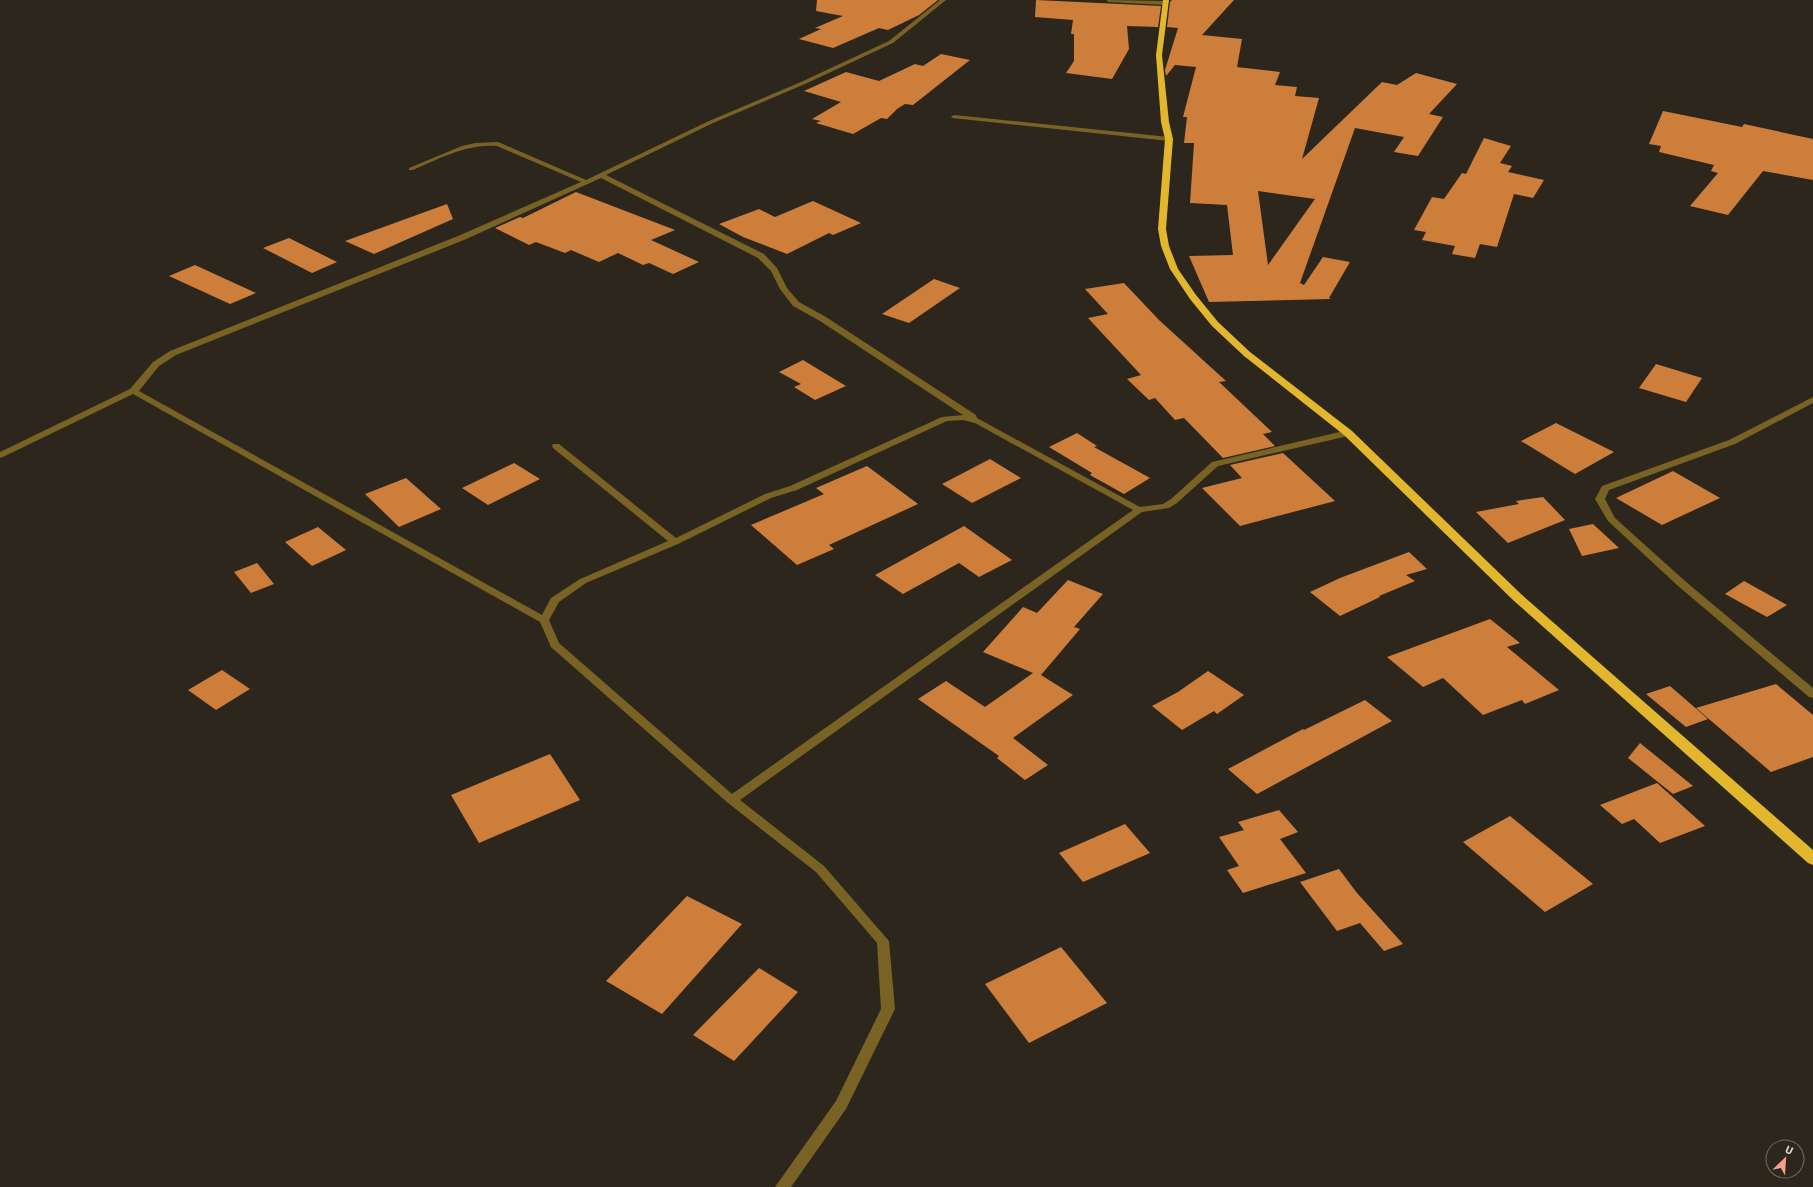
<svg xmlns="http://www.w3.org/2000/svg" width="1813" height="1187" font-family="Signika,sans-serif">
  <rect width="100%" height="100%" fill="#2c261d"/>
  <!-- building -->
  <g fill="#ce7e3b" fill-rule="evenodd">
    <polygon points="817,0 938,0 919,15 888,30 879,28 833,48 799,39 821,29 815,28 843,16 816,11"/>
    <polygon points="1036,0 1161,6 1158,27 1127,26 1129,49 1112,79 1066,73 1074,61 1074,34 1071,34 1073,20 1035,17"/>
    <path d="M 1172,0 L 1234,0 L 1202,35 L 1242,39 L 1237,67 L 1280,72 L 1275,85 L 1297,87 L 1295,96 L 1319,98 L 1302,159 L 1382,82 L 1397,85 L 1416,73 L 1457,84 L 1429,114 L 1443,117 L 1418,156 L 1394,152 L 1404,137 L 1355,128 L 1300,283 L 1304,285 L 1323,257 L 1350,262 L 1329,298 L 1331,299 L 1209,302 L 1189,256 L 1233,255 L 1227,205 L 1190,203 L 1194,143 L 1184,143 L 1187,117 L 1183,117 L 1196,67 L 1175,65 L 1166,76 L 1165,70 L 1178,28 L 1167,27 L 1170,2 ZM 1258,191 L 1315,199 L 1268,265 Z"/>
    <polygon points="941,54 970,60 913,105 905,104 897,109 887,119 881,118 853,134 816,123 821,121 812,119 841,102 804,91 846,72 879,81 915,64 923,66"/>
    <polygon points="1663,111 1742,127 1744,124 1813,139 1813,180 1763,171 1728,215 1690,206 1718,173 1711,171 1714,165 1659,152 1661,146 1649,144"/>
    <polygon points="1484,138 1511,146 1500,163 1512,166 1508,172 1544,180 1533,198 1514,194 1497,247 1480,244 1475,258 1452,254 1455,246 1422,240 1426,232 1414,230 1432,197 1444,199 1462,173 1466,174"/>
    <polygon points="576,192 675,230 651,240 699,262 673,274 649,263 643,265 618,253 599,262 571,250 565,253 536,242 529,245 495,228 520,217 523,218"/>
    <polygon points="813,201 861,223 833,235 829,233 787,254 743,237 719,224 759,209 775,217"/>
    <polygon points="447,204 453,219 374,254 345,241"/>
    <polygon points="289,238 337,262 312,273 263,248"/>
    <polygon points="195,265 256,293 230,304 169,276"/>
    <polygon points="934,279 960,288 909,323 882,314"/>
    <polygon points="1124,283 1159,320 1226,381 1219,382 1272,432 1263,434 1275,446 1223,458 1184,418 1175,420 1155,398 1149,400 1127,379 1141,375 1088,318 1108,314 1085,289"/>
    <polygon points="803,360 846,386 815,400 794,387 801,384 779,372"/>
    <polygon points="1656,364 1702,378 1686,402 1639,388"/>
    <polygon points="1556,423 1614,452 1575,474 1521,441"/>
    <polygon points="1077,433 1097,446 1094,447 1150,478 1124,494 1090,475 1092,473 1049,447"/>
    <polygon points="1283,453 1335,501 1240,526 1202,488 1242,478 1230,465"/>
    <polygon points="990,459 1021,478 972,503 942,484"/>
    <polygon points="514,463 540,479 488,505 462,488"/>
    <polygon points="867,466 918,504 829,545 834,549 797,565 751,525 824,494 816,488"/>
    <polygon points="1673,471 1720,498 1662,525 1616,498"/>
    <polygon points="406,478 441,509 399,527 365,494"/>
    <polygon points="1543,497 1565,520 1508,543 1476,512 1519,504 1516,501"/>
    <polygon points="1593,524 1619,548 1582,556 1569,529"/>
    <polygon points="964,526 1012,560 979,577 959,563 903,594 875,575"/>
    <polygon points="318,527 346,550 312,566 285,542"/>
    <polygon points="1409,552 1427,569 1406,575 1415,581 1379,596 1380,597 1340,616 1310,592 1340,578"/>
    <polygon points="257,563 274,584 251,593 234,572"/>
    <polygon points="1068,580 1103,594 1074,627 1080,629 1041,675 1073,695 1013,738 1048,765 1025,780 997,758 999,756 918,699 946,681 985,707 1033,673 983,652 1023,607 1037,613"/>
    <polygon points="1744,581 1787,605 1767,617 1725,594"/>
    <polygon points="1490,619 1520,643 1507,647 1559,690 1525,704 1522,700 1483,715 1443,678 1423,687 1387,657"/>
    <polygon points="222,670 250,689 216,710 188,690"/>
    <polygon points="1208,671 1244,695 1217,714 1214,711 1182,730 1152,706 1178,692"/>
    <polygon points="1776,684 1813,715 1813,757 1771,772 1696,708"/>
    <polygon points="1670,686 1708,719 1686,727 1646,694"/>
    <polygon points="1365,700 1392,721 1257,794 1228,769 1303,729 1304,730"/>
    <polygon points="1640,743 1693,786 1673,794 1628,758"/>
    <polygon points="550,754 580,800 479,843 451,795"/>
    <polygon points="1657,783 1705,826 1660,843 1634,819 1622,824 1600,805"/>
    <polygon points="1279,810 1298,832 1280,839 1306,873 1243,893 1227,870 1239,866 1219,837 1244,830 1238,822"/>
    <polygon points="1510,816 1593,884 1545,912 1463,842"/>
    <polygon points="1125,824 1150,853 1083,882 1059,853"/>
    <polygon points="1339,869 1357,893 1403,944 1384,951 1360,923 1337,931 1300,882"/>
    <polygon points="687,896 742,924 662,1014 606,981"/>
    <polygon points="1061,947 1107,1003 1029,1043 985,984"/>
    <polygon points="759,968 798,992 734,1061 693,1035"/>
  </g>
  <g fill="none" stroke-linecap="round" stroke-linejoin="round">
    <!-- minor -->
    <g fill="#786324" fill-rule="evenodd">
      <path d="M 940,0 L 946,0 L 893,43 L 805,84 L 713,123 L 606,175 L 764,254 L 777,268 L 787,288 L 799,302 L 826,317 L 976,415 L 977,418 L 1140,507 L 1163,504 L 1171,499 L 1212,462 L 1348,430 L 1352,433 L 1348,436 L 1218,466 L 1177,503 L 1169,508 L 1142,512 L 740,800 L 824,866 L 889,941 L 895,1009 L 846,1109 L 791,1187 L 775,1187 L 836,1101 L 881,1009 L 877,943 L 816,872 L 728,803 L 551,647 L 540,622 L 133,394 L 3,457 L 0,458 L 0,452 L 130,389 L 153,362 L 170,351 L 458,236 L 581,182 L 497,146 C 466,144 441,158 413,170 L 409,170 L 409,168 L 462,146 L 475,143 L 498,142 L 586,180 L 709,121 L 801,82 L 889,41 ZM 601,178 L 758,258 L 771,271 L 780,289 L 793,306 L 820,321 L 963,415 L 942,417 L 790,486 L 765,494 L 676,538 L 559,444 L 553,444 L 552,446 L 553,448 L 668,541 L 580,579 L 551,598 L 542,615 L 139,391 L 159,366 L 176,355 L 464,240 ZM 963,420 L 975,423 L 1133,510 L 732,794 L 559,643 L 549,620 L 559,602 L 586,583 L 678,544 L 771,498 L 797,490 L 947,421 Z"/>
      <polygon points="1106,0 1165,1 1168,3 1165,5 1109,2"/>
      <polygon points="954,115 1169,137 1172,139 1169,141 952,118 951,117"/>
      <polygon points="1813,397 1813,403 1735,444 1609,490 1605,499 1615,518 1685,581 1813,688 1813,698 1809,697 1677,585 1608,521 1595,499 1602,486 1729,440"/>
    </g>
    <!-- highway -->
    <polygon fill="#e2b72d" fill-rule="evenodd" points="1163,0 1169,0 1162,55 1169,122 1173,139 1166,229 1169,246 1178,269 1196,295 1218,322 1250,352 1352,431 1521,594 1813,850 1813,865 1808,863 1513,600 1344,435 1244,356 1212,326 1190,299 1170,269 1161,246 1158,229 1165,139 1161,122 1156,55"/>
  </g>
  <!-- north arrow -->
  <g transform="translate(1785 1159) rotate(25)"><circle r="19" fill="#2c261d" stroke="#706b63"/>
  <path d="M0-3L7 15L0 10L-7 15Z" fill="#f49d8c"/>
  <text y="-6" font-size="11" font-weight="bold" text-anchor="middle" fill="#d7d3cd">U</text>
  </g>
</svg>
